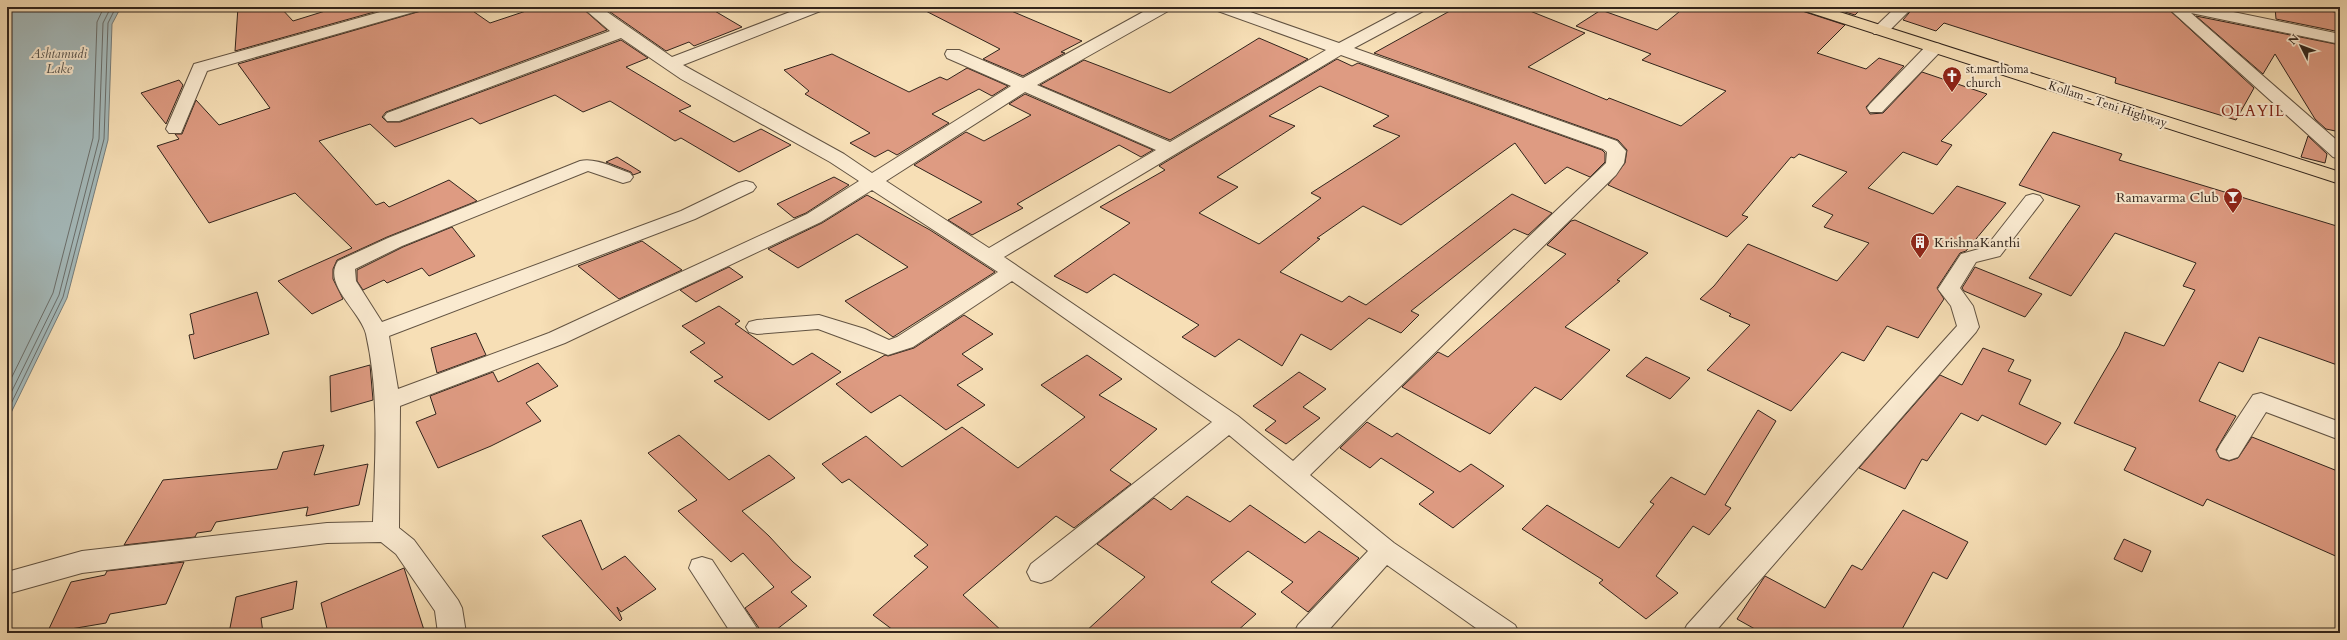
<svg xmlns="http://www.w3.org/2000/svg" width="2347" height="640" font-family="Cardo,serif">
  <rect width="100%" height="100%" fill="#f7dfb6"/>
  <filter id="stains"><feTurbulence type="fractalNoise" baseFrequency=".005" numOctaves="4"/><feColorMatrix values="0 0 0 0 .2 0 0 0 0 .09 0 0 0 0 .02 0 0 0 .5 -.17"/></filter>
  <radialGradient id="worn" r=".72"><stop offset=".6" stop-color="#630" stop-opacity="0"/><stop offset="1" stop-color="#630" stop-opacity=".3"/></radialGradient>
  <!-- water -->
  <polygon fill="#a4b9ba" stroke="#767d7b" points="7,7 121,7 112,24 108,140 67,298 7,421"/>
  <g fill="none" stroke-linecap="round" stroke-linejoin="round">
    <!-- shore -->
    <g stroke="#6a6e6b" stroke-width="1">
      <polyline points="7,387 53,293 93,138 97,22 104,7"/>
      <polyline points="7,401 59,295 99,139 103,23 111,7"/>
      <polyline points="7,412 63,297 104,139 108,23 116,7"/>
    </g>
  </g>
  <!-- building -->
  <g fill="#de9b82" stroke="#31241c" fill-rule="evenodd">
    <polygon points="238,7 280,7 293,21 338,7 392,7 235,51"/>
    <polygon points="424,7 467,7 490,23 538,7 581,7 607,30 386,112 382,117 387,122 400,122 621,40 648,58 626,67 691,106 679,111 734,142 761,129 791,145 739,172 681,138 675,141 610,101 583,112 555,95 480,124 472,118 395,147 370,124 319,141 376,205 384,202 389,207 449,180 477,201 387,237 337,260 333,269 333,279 343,299 312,314 278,281 352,248 295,193 209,223 157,146 179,139 175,134 182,134 196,100 219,125 270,108 238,64 421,11"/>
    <polygon points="603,7 708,7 742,27 694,46 689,42 666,51"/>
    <polygon points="918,7 1002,7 1082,41 1061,52 1065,53 1023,76 983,59 1000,49"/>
    <polygon points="1457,7 1520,7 1585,33 1528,67 1607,100 1609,98 1681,126 1726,91 1642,60 1651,54 1576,26 1601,10 1657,30 1685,7 1799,7 1802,11 1845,25 1817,53 1866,69 1879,58 1904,66 1866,107 1870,114 1883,113 1922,72 1987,94 1941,141 1952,145 1937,165 1903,152 1868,188 1933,214 1957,186 2006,203 1966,251 1960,253 1937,288 1944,299 1918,338 1887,326 1864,361 1842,352 1791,411 1707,370 1750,325 1729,316 1731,314 1700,299 1714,286 1748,244 1837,281 1869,243 1824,227 1833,215 1812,206 1847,172 1799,154 1794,158 1791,157 1742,215 1748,217 1727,237 1608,185 1625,163 1627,150 1618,140 1374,53"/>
    <polygon points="1829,7 1863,7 1855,15"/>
    <polygon points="1914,7 2166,7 2254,88 2236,120 2115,83 2116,78 1944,23 1936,31 1903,20"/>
    <polygon points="2275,7 2309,7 2340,13 2340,32 2276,19"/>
    <polygon points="2196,16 2340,45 2340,132 2326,129 2315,119 2275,54 2263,74"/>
    <polygon points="1259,38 1308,59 1170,140 1040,85 1084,60 1170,93"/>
    <polygon points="832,54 909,92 940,77 947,80 967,68 1008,86 992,96 979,89 932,114 949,123 897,155 888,150 875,157 850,143 870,133 805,94 809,91 784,70"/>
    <path d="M 1337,59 L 1352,66 L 1358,63 L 1602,150 L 1605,153 L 1605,162 L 1590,177 L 1567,167 L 1545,184 L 1515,143 L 1401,225 L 1363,206 L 1317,238 L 1320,239 L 1280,272 L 1342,302 L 1349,296 L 1366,305 L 1512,194 L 1552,213 L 1528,235 L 1514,229 L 1411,311 L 1419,315 L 1401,333 L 1369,318 L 1331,350 L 1301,334 L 1282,366 L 1239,339 L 1215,357 L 1182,337 L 1199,325 L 1114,274 L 1087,293 L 1054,276 L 1130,223 L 1100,207 L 1165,170 L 1159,166 ZM 1320,86 L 1389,116 L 1373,126 L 1400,136 L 1311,193 L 1321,198 L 1259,244 L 1199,213 L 1238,187 L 1217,177 L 1295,126 L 1269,116 Z"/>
    <polygon points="179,80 183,85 166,124 141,93"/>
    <polygon points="1025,94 1153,150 1141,157 1119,145 1017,204 1023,208 972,235 948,220 982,202 914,165 966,132 984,141 1031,115 1009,104"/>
    <polygon points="2053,132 2122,154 2119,160 2340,227 2340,366 2259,337 2243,372 2219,362 2199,401 2236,416 2216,450 2220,458 2229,461 2238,458 2252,437 2340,472 2340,558 2207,499 2203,506 2124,470 2136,448 2074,423 2119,346 2125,332 2164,346 2195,290 2183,286 2196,263 2115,233 2071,296 2029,278 2080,206 2019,185"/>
    <polygon points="2308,136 2327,154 2325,163 2301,157"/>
    <polygon points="617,157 641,172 633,175 631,172 606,162"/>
    <polygon points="834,177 849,185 806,213 794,218 777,204"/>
    <polygon points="867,195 930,230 995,272 893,337 845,301 908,267 857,234 798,268 768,249 822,223"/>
    <polygon points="1575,220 1648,253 1617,280 1620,281 1565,327 1610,350 1561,400 1535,387 1490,434 1402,387 1438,352 1448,357 1566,254 1547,245 1571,221"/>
    <polygon points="452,227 475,256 429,276 422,268 387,283 384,280 363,290 357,281 357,270 403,247"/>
    <polygon points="642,241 682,270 619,299 578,266"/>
    <polygon points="729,267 743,277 696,302 680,290"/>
    <polygon points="1975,267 2042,294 2025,317 1964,291 1962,288"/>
    <polygon points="257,292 269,334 194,359 189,335 194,334 190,314"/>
    <polygon points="719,306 740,321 735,324 793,365 812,353 841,372 769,420 714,381 723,377 690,352 705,343 682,326"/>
    <polygon points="964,315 993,334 962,354 983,369 957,385 985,405 946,430 900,395 871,413 836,384 885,355 888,356 914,348"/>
    <polygon points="476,333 486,355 437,373 431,348"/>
    <polygon points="1983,348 2014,360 2008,371 2031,380 2019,404 2061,423 2046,445 1982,415 1978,421 1961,413 1927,461 1922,459 1905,489 1859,468 1940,375 1962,385"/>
    <polygon points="1087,355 1122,379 1099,395 1157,429 1110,470 1131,484 1074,528 1056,516 963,595 1004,633 897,633 873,615 928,567 914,556 928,545 849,479 842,483 822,464 866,436 902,467 962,427 1018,468 1085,417 1041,385"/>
    <polygon points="1646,357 1690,378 1670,399 1626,376"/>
    <polygon points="538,363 558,386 526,403 541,421 491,446 438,468 416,422 436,414 430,396 493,372 498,382"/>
    <polygon points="370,365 373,400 331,412 330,376"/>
    <polygon points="1299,372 1326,389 1303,407 1320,418 1286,444 1265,430 1276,421 1253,406"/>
    <polygon points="1758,410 1776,421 1725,505 1731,508 1709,535 1693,526 1656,576 1678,593 1646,619 1599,583 1603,580 1522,529 1547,505 1619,548 1654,504 1650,502 1671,477 1705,495"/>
    <polygon points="1367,422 1392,437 1397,433 1460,472 1471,464 1504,486 1453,528 1419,504 1434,492 1381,458 1370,468 1340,448"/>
    <polygon points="679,435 729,480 769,455 795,478 742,511 769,536 793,562 811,577 791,592 807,606 772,633 761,631 745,608 774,587 743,553 731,562 678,511 697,500 648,453"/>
    <polygon points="324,445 314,475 368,464 359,505 306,516 308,507 216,522 211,531 197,533 195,537 124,545 163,480 277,469 283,452"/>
    <polygon points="1187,496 1230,522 1250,505 1305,543 1319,531 1359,558 1308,612 1281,592 1293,582 1248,551 1211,582 1256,614 1235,633 1084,633 1145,577 1097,544 1154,498 1171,510"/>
    <polygon points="1903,510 1968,542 1947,579 1933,572 1900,633 1762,633 1737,619 1765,576 1825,608 1852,565 1862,570"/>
    <polygon points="581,520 602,570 625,556 656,589 621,612 617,607 622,619 620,621 542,536"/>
    <polygon points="2124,539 2151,551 2142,572 2114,559"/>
    <polygon points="184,562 166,604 110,614 106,623 47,633 71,582 105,575 107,571"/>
    <polygon points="404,568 425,633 328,633 321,603"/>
    <polygon points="297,581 293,609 261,618 263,633 229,633 236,597"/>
  </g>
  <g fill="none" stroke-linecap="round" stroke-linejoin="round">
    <!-- minor casing -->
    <g stroke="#625342" stroke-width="2">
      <g id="minor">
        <polygon points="398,7 423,7 421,10 207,71 181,133 169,133 166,129 194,64"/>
        <path d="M 582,7 L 600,7 L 672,57 L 803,7 L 825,7 L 823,10 L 683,65 L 844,154 L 872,173 L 1011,86 L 947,58 L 945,54 L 947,50 L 959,50 L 1023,78 L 1152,7 L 1172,7 L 1170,10 L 1037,85 L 1170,142 L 1326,50 L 1215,10 L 1213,7 L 1236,7 L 1339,43 L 1407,7 L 1427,7 L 1425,10 L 1354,48 L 1617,141 L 1626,151 L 1624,163 L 1616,175 L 1310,475 L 1394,543 L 1515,625 L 1519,633 L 1483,633 L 1387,565 L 1326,633 L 1294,633 L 1298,625 L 1368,551 L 1229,435 L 1051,580 L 1041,583 L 1031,580 L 1027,572 L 1031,564 L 1212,422 L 1012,281 L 913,347 L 888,355 L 818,329 L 757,334 L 749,332 L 746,327 L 749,322 L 757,320 L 819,315 L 865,329 L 889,340 L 897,337 L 998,272 L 872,190 L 821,222 L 565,343 L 400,406 L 399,528 L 414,540 L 458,600 L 462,608 L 466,633 L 438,633 L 435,611 L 396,554 L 381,542 L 327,543 L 82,573 L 7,594 L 7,572 L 82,551 L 327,523 L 373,522 C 375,459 380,396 366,334 C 361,312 322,284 338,261 L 388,238 L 580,161 C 595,157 615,168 630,173 L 633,177 L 630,181 L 623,183 L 588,171 L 402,246 L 355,269 L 356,281 L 382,322 L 681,211 L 739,183 L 746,181 L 753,183 L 756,187 L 753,191 L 695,219 L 389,336 L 398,389 L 549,333 L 807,214 L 859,181 L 830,162 L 681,79 L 621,38 L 399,121 L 387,121 L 384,117 L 387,113 L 610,31 ZM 1341,55 L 1603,149 L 1607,152 L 1606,163 L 1602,167 L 1293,461 L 1238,416 L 1004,257 ZM 1025,92 L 1156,150 L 989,248 L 886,181 Z"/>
        <polygon points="1896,7 1913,7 1886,34 1874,34 1872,31 1874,28"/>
        <polygon points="2167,7 2209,7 2340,34 2340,44 2191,13 2340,143 2340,159 2333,157"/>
        <polygon points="1934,43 1940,44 1942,48 1940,52 1882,112 1870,112 1867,108 1870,104 1928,44"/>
        <polygon points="2033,194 2040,196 2043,200 2000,256 1976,262 1960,288 1973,306 1979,327 1976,332 1714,633 1683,633 1687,625 1957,326 1951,306 1938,289 1961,254 1986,247 2026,196"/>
        <polygon points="2261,393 2340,422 2340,440 2266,412 2238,457 2229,460 2220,457 2217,451 2220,445 2253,395"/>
        <polygon points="702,557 712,560 760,633 731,633 689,568 692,560"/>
      </g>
    </g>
    <!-- major casing -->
    <g stroke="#31241c" stroke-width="2">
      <polygon id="major" points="1800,7 1824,7 2340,172 2340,184 1802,10"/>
    </g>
    <!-- minor -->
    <use href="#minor" fill="#faead0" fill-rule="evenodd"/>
    <!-- major -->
    <use href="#major" fill="#f7dfb6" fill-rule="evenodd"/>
  </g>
  <!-- icons -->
  <defs>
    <g id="church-pin" transform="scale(1)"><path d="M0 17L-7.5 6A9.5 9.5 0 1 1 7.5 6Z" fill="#8f2418" stroke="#faead0"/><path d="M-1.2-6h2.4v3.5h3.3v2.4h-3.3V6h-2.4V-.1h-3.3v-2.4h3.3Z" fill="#fff"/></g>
    <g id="bar-pin" transform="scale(1)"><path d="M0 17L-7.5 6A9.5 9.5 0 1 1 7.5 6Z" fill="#8f2418" stroke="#faead0"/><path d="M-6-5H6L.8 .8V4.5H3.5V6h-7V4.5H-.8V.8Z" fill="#fff"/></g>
    <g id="building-pin" transform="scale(1)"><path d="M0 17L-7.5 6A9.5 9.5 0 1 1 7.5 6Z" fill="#8f2418" stroke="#faead0"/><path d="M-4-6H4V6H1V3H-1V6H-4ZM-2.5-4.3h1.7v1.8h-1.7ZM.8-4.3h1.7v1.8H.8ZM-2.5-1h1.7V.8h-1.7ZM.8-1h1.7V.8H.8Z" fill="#fff"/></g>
  </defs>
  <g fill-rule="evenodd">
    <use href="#church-pin" x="1952" y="76"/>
    <use href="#bar-pin" x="2233" y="197"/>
    <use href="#building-pin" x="1920" y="242"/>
  </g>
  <g text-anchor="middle" stroke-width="4" stroke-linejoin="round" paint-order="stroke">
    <!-- far-poi labels -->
    <g font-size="12" fill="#31241c" stroke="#faead0" text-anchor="start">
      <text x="1966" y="73">st.marthoma<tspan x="1966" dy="14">church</tspan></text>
    </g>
    <!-- far-street labels -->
    <g font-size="12" fill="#31241c" stroke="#faead0">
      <text transform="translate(2108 104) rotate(18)" y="4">Kollam - Teni Highway</text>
    </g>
    <!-- far-water labels -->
    <g font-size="13" font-style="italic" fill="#54514b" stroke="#faead0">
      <text x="59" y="58">Ashtamudi<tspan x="59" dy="15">Lake</tspan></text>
    </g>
    <!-- poi labels -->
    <g font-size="14" fill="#31241c" stroke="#faead0" text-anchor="end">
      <text x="2219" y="202">Ramavarma Club</text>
      <text x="1934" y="247" text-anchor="start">KrishnaKanthi</text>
    </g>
    <!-- neighbourhood labels -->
    <g font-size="15" letter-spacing="1" fill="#7a1f14" stroke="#faead0">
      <text x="2253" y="116">OLAYIL</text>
    </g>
  </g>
  <!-- margin -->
  <rect width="2347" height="640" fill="none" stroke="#f7dfb6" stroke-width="24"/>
  <rect x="8" y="8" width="2331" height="624" fill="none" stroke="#31241c" stroke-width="2"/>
  <rect x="12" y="12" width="2323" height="616" fill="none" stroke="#31241c"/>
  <!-- north arrow -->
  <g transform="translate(2301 46) rotate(312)" stroke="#faead0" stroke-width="3" paint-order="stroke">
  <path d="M0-3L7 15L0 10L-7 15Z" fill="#31241c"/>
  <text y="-6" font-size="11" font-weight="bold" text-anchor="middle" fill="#31241c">N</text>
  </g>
  <rect width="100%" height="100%" filter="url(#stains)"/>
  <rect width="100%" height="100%" fill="url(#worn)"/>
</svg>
